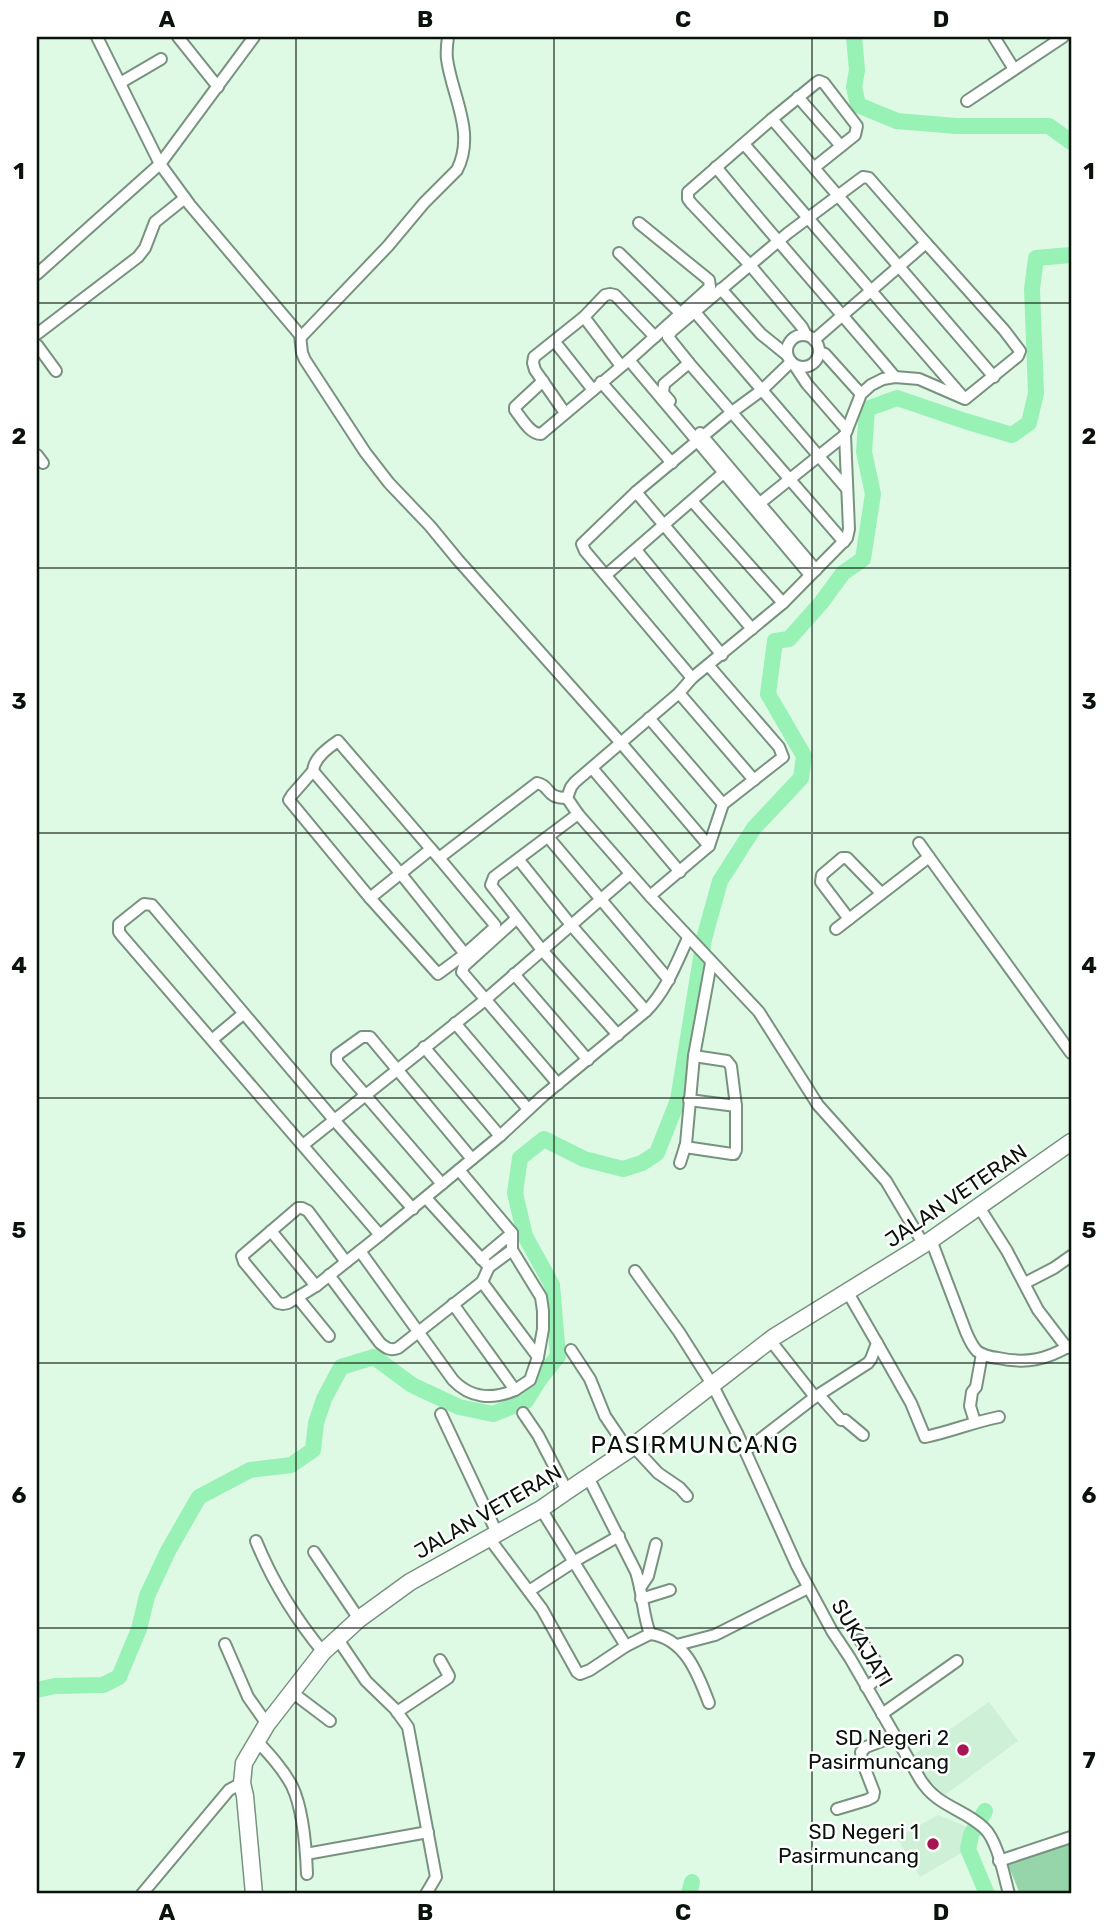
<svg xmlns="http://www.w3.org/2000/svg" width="1108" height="1931" font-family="Rubik,sans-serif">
  <rect width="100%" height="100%" fill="#defae5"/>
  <!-- built -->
  <g fill="#cef0d7">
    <polygon points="989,1702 1018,1741 945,1795 926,1777 912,1756"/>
    <polygon points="938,1815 968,1827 965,1851 920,1877 897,1838"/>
  </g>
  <!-- green -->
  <polygon fill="#96d4a9" points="1071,1839 1071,1894 1020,1894 1007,1862"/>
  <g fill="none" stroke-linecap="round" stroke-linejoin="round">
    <!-- river -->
    <g stroke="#98f1b5" stroke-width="16">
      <polyline points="854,37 857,70 854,87 858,105 897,121 956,126 1049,126 1071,142"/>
      <polyline points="37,1690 55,1686 103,1685 119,1677 139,1629 147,1596 168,1551 199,1497 250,1470 291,1465 313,1450 316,1423 324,1399 341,1367 374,1357 412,1385 459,1407 493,1414 526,1401 539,1380 558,1356 552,1285 525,1236 515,1193 520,1158 544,1139 584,1159 623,1169 642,1163 657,1153 678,1100 704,939 720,881 754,828 801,778 804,756 768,694 775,641 789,639 821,603 843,573 863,559 873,494 864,452 867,409 897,398 965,421 1012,435 1029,423 1036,393 1032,289 1036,258 1071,255"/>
      <polyline points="985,1811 971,1835 968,1849 987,1894"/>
      <polyline points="689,1894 692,1882"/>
    </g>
    <!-- minor casing -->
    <g stroke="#799280" stroke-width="14">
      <g id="minor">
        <polyline points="97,37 160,164 190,205 300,335 302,353 305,360 365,452 389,483 430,526 458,560 621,743 709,846"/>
        <polyline points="178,37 218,87"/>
        <polyline points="994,37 1014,69"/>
        <polyline points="120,83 161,59"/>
        <polyline points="798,97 841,146"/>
        <polyline points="967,101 1063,37"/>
        <polyline points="772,119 816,83 819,81 824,83 857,126 855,135 815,167"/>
        <polyline points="744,144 963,397"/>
        <path d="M 716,167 C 774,238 836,307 895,377"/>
        <polyline points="619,253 680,313"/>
        <polyline points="37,274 160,164 254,37"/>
        <polyline points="721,289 761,334 787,355"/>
        <polyline points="694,311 847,489"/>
        <polyline points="584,317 621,366"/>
        <polyline points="37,334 138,257 145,248 155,222 185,198"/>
        <circle cx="803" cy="351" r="16"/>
        <polyline points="806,335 802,327 750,265 691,203 688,199 688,192 772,119 994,377"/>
        <path d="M 301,337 L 388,246 L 424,203 L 457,170 C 476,133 452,96 447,59 C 446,51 447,44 448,37"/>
        <polyline points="814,340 926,243 1004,330 1020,351 1018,356 965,399 919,379 895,377 883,379 871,385 861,394 845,435 849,529 847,538 783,603 692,678 679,693 575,782 571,787 567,798 578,814 650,896 759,1012 818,1105 886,1181 924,1245"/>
        <polyline points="555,342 593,390"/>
        <polyline points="37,345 56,371"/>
        <polyline points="819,352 825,354 861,394"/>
        <polyline points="629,360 810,575"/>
        <polyline points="795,366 807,384 847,430"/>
        <path d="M 543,381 L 515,407 L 515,410 C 522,419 530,434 541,434 L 629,360 L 710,287 L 709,280 L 639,223"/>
        <polyline points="601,382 672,463"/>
        <polyline points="670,401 663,393 664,384 689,363"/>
        <polyline points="565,413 535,370 533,363 534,357 584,317 605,295 610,294 615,295 655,337"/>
        <polyline points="700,433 816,570"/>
        <polyline points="37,455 43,463"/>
        <polyline points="636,492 752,629"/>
        <polyline points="692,501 783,603"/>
        <polyline points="760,503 845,435"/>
        <polyline points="844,542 689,363 668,337 672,331 788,233 863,177 869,178 926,243"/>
        <polyline points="636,550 722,655"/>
        <polyline points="606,575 728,469"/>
        <polyline points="692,678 585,551 582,544 636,492 732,412 762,390 791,362"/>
        <polyline points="679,693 754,780"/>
        <polyline points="649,718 723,804"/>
        <polyline points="592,768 680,872"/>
        <polyline points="313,771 401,874 465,954"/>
        <polyline points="578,814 494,877 491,885 542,950 618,1035"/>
        <polyline points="548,837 669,980"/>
        <path d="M 431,849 L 338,741 C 328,748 314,758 313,771 L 292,795 L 289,800 L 370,898 L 438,974 L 465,954 L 493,929 L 495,925 L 439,858"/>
        <polyline points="929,857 1071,1053"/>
        <polyline points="519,860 571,925 646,1011"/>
        <polyline points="650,896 709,846 723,804 783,757 779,747 709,666"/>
        <path d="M 370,898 L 431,849 L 439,858 L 537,783 C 552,786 544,798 567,798"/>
        <polyline points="516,919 464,966 462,972 558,1084"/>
        <polyline points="849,919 821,882 822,875 842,858 847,858 881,893"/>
        <polyline points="836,929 929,857 919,843"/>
        <polyline points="514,974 588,1060"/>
        <polyline points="455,1023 528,1109"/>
        <polyline points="213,1039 243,1014"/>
        <polyline points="424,1047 500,1136"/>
        <polyline points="689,1100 736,1106"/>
        <polyline points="303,1145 485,1000 630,874"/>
        <polyline points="685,1147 732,1154 734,1154 736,1150 736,1106 731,1066 727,1061 694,1056"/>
        <polyline points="680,1163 686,1144 694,1056 711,963"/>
        <polyline points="442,1184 337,1062 337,1055 362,1037 370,1037 472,1159"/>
        <polyline points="979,1207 1007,1251 1038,1310 1067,1348"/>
        <path d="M 413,1209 L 335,1121 L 152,905 L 144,904 L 119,924 L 119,932 L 122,936 L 380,1235 L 500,1136 L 543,1096 L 646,1011 C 666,991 676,964 688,938"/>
        <polyline points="271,1231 316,1286 380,1235"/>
        <path d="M 931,1240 L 966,1332 C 969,1339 972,1346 977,1351 C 983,1356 990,1357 998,1358 C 1026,1364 1046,1360 1071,1345"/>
        <path d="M 360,1251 L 453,1380 C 470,1398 492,1400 515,1390"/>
        <polyline points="481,1259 512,1233"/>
        <polyline points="489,1267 512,1250"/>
        <path d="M 635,1271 L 679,1332 L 712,1384 L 738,1435 L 797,1566 L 832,1631 L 850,1658 L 920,1779 C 937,1807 963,1808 984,1828 C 998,1841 1004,1876 1009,1894"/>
        <path d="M 329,1275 L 380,1343 C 386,1348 390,1351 398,1348 L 482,1282 L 489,1267 L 426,1198"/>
        <polyline points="482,1282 538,1357"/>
        <polyline points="1025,1283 1054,1268 1071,1256"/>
        <polyline points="316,1286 288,1303 283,1304 278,1303 244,1262 242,1256 298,1208 302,1208 308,1211 346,1262"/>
        <polyline points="298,1298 329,1336"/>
        <polyline points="453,1304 515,1390 530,1380 538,1357 543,1329 543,1311 541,1297 512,1250 512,1233 459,1170"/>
        <polyline points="770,1340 815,1397"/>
        <path d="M 877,1343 L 911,1403 L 925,1437 C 950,1432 973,1422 999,1417"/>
        <polyline points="571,1350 590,1379 605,1416 628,1450"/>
        <polyline points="819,1395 841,1420 845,1420 863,1435"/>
        <polyline points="523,1413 538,1435 567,1491"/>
        <polyline points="441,1414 497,1533"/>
        <polyline points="975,1422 970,1406 972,1392 976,1387 982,1354"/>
        <polyline points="633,1446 658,1473 680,1488 687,1496"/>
        <polyline points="745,1451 815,1397 868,1363 871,1359 877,1343 847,1291"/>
        <path d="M 588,1477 L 636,1572 C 643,1593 642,1612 650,1634"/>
        <polyline points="489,1538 542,1609 577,1672 580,1674 590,1670 626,1646 541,1509"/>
        <path d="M 256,1541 C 273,1583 295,1618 323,1652"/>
        <polyline points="314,1552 359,1619"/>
        <polyline points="640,1588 648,1576 656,1544"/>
        <polyline points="529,1591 575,1561 619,1536"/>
        <polyline points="641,1599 670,1590"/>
        <polyline points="337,1638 366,1681 395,1709 408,1727 436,1877 426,1894"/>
        <path d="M 860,1640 C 866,1648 882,1665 879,1675 C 877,1680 871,1684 866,1687"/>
        <polyline points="225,1644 248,1697 267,1724"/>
        <polyline points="677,1645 715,1635 808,1588"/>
        <path d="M 626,1646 L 650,1634 C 685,1638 698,1674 709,1703"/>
        <polyline points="293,1693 330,1721"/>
        <polyline points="397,1712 448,1678 449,1676 440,1660"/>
        <polyline points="882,1714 957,1661"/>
        <path d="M 257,1741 C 270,1755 283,1769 292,1786 C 303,1809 306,1847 307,1874"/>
        <polyline points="837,1809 867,1800 873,1797 874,1792 862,1761 861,1752 866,1747 895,1736"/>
        <polyline points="306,1854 428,1832"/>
        <polyline points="999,1861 1071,1837"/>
        <polyline points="142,1894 229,1790 242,1783"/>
      </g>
    </g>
    <!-- highway casing -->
    <g stroke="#799280" stroke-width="19">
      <polyline id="highway" points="254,1894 245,1796 242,1783 244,1763 267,1724 323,1652 359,1619 410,1582 541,1509 567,1491 628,1450 774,1337 931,1240 1071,1142"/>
    </g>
    <!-- minor -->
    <use href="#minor" stroke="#fff" stroke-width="10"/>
    <!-- highway -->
    <use href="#highway" stroke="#fff" stroke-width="16"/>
  </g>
  <!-- grid -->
  <path fill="none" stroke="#09120b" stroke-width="2" stroke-opacity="0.55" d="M 296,37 L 296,1894M 554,37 L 554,1894M 812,37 L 812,1894M 37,303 L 1071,303M 37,568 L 1071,568M 37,833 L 1071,833M 37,1098 L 1071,1098M 37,1363 L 1071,1363M 37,1628 L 1071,1628"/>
  <!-- markers -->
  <g fill="#a71552" stroke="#fff" stroke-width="2.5">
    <circle cx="963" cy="1750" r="7"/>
    <circle cx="933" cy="1844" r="7"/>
  </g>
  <g text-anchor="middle" stroke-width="5" stroke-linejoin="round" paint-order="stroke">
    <!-- street labels -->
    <g font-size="21" fill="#09120b" stroke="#fff">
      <text transform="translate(956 1196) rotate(-34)" y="7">JALAN VETERAN</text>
      <text transform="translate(488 1512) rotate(-30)" y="7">JALAN VETERAN</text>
      <text transform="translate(862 1643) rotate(59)" y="7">SUKAJATI</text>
    </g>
    <!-- poi labels -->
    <g font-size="21" fill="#09120b" stroke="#fff" text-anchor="end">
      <text x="949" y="1745">SD Negeri 2<tspan x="949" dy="24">Pasirmuncang</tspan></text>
      <text x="919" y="1839">SD Negeri 1<tspan x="919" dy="24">Pasirmuncang</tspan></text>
    </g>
    <!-- quarter labels -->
    <g font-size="24" letter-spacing="2" fill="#09120b" stroke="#fff">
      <text x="695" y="1453">PASIRMUNCANG</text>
    </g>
  </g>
  <!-- border -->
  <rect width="1108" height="1931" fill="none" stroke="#ffffff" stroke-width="77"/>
  <rect x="38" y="38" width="1032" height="1854" fill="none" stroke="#09120b" stroke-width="2.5"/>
  <g font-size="23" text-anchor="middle" font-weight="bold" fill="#09120b">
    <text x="167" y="27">A</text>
    <text x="425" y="27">B</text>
    <text x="683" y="27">C</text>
    <text x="941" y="27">D</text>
    <text x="19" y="179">1</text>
    <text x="1089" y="179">1</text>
    <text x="19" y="444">2</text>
    <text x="1089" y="444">2</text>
    <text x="19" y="709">3</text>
    <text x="1089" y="709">3</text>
    <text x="19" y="973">4</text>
    <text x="1089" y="973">4</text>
    <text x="19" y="1238">5</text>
    <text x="1089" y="1238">5</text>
    <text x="19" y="1503">6</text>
    <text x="1089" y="1503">6</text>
    <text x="19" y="1768">7</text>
    <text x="1089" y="1768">7</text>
    <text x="167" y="1920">A</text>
    <text x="425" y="1920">B</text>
    <text x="683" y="1920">C</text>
    <text x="941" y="1920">D</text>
  </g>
</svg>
